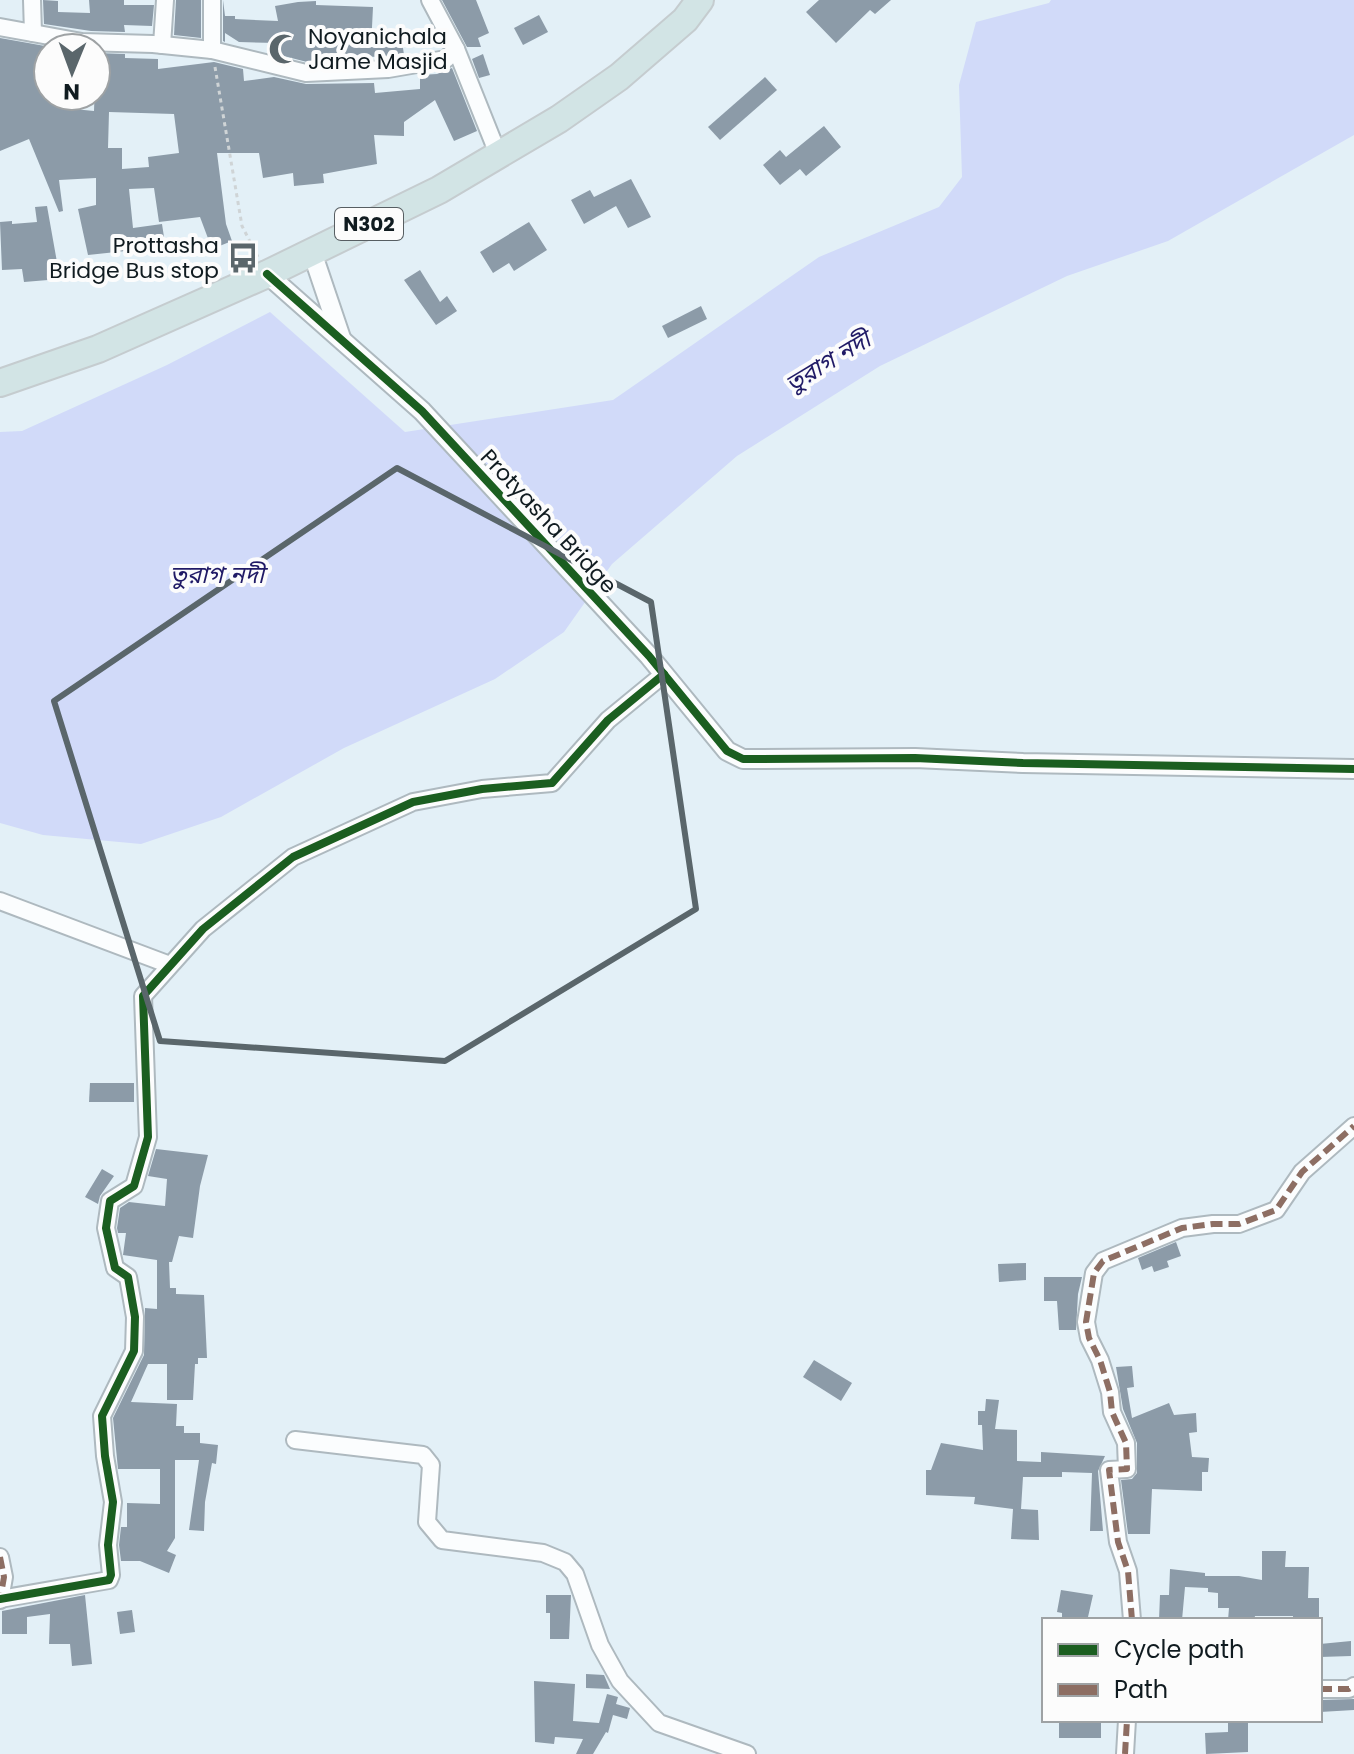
<svg xmlns="http://www.w3.org/2000/svg" width="1354" height="1754" font-family="Poppins,'Noto Sans Bengali',sans-serif">
  <rect width="100%" height="100%" fill="#e3f0f7"/>
  <!-- water -->
  <polygon fill="#d1daf9" points="1051,0 1354,0 1354,135 1168,241 1067,276 880,366 737,456 612,564 564,632 495,679 344,748 221,817 141,844 43,835 0,823 0,432 22,431 167,365 270,312 405,432 613,400 819,257 939,207 962,177 959,85 976,22 1049,3"/>
  <!-- building -->
  <g fill="#8c9ba8" fill-rule="evenodd">
    <polygon points="43,0 58,1 58,12 90,13 89,0 124,0 124,5 154,5 152,26 124,25 125,32 91,31 44,24"/>
    <polygon points="176,0 201,0 201,38 174,35"/>
    <polygon points="223,0 225,16 235,16 235,19 278,21 275,6 298,2 316,1 316,5 373,7 371,47 402,41 404,55 389,58 351,55 351,60 307,62 276,54 279,54 278,43 239,42 225,33 225,42 223,41"/>
    <polygon points="442,0 476,0 489,33 478,38 481,47 467,47"/>
    <polygon points="819,0 891,0 875,14 870,10 836,43 806,12"/>
    <polygon points="539,15 548,32 523,45 514,28"/>
    <path d="M 0,38 L 45,46 L 42,71 L 48,71 L 48,96 L 64,96 L 64,108 L 94,111 L 96,53 L 125,54 L 125,58 L 158,59 L 158,69 L 214,62 L 243,69 L 244,81 L 274,77 L 306,84 L 374,83 L 375,93 L 420,89 L 420,75 L 437,74 L 452,68 L 477,131 L 454,141 L 435,100 L 404,122 L 404,136 L 374,135 L 377,164 L 323,174 L 324,183 L 294,186 L 293,173 L 263,178 L 259,153 L 217,153 L 226,224 L 232,241 L 212,249 L 200,217 L 159,222 L 154,188 L 129,189 L 133,228 L 162,224 L 164,237 L 134,241 L 135,250 L 88,255 L 78,209 L 96,205 L 96,178 L 59,180 L 63,211 L 59,212 L 29,139 L 0,151 ZM 109,112 L 174,114 L 179,153 L 148,157 L 149,167 L 122,169 L 122,148 L 108,148 Z"/>
    <polygon points="483,54 490,75 479,78 472,59"/>
    <polygon points="765,77 777,90 720,140 708,127"/>
    <polygon points="824,126 841,147 806,176 800,169 780,185 763,165 780,150 786,157"/>
    <polygon points="631,179 651,217 628,228 616,206 584,224 571,200 590,190 594,197"/>
    <polygon points="47,206 60,279 24,282 22,269 2,270 0,222 12,221 12,224 37,222 35,207"/>
    <polygon points="529,222 547,250 514,271 509,263 493,273 480,252"/>
    <polygon points="420,270 440,302 447,296 457,311 436,325 404,280"/>
    <polygon points="701,306 707,319 668,338 662,326"/>
    <polygon points="90,1083 134,1083 134,1102 89,1102"/>
    <polygon points="156,1149 208,1155 200,1186 193,1238 179,1236 172,1262 169,1262 170,1288 176,1288 176,1294 204,1295 207,1358 198,1358 198,1364 195,1364 193,1400 167,1400 167,1364 148,1364 131,1402 177,1404 176,1426 184,1426 184,1433 200,1433 200,1443 218,1445 216,1464 212,1463 205,1502 204,1531 189,1530 199,1460 175,1460 175,1538 167,1551 176,1555 169,1573 140,1561 121,1561 119,1545 121,1527 127,1527 127,1503 160,1504 160,1469 118,1469 113,1418 144,1355 145,1308 157,1309 157,1260 123,1255 126,1233 118,1233 117,1228 120,1208 129,1202 165,1206 167,1179 148,1176"/>
    <polygon points="102,1169 114,1176 100,1196 98,1204 85,1197"/>
    <polygon points="1176,1242 1181,1256 1167,1261 1169,1267 1154,1272 1152,1266 1142,1270 1138,1258"/>
    <polygon points="1026,1263 1026,1280 999,1282 998,1264"/>
    <polygon points="1044,1277 1082,1277 1078,1294 1076,1330 1059,1330 1057,1301 1044,1301"/>
    <polygon points="814,1360 852,1383 841,1401 803,1377"/>
    <polygon points="1132,1366 1134,1387 1127,1388 1132,1418 1169,1403 1174,1415 1196,1413 1197,1432 1189,1433 1192,1457 1209,1458 1208,1472 1202,1472 1202,1491 1152,1489 1150,1534 1128,1534 1121,1480 1132,1479 1137,1473 1137,1443 1123,1409 1116,1367"/>
    <polygon points="986,1399 999,1400 995,1429 1017,1430 1017,1461 1041,1462 1041,1452 1105,1456 1098,1471 1103,1531 1090,1531 1092,1473 1062,1472 1062,1477 1023,1477 1021,1509 1038,1510 1039,1540 1011,1539 1013,1509 974,1504 975,1497 926,1495 926,1470 931,1470 941,1443 983,1450 982,1425 978,1425 978,1411 985,1411"/>
    <polygon points="1262,1551 1286,1551 1285,1567 1309,1567 1308,1598 1319,1598 1319,1620 1293,1620 1293,1616 1255,1616 1254,1620 1228,1620 1229,1608 1218,1608 1218,1593 1208,1592 1208,1588 1185,1587 1182,1620 1159,1620 1160,1595 1169,1595 1170,1569 1205,1573 1205,1576 1239,1576 1262,1580"/>
    <polygon points="1061,1590 1093,1595 1088,1617 1085,1617 1085,1620 1062,1620 1062,1613 1057,1612"/>
    <polygon points="85,1595 92,1664 72,1666 70,1644 49,1644 50,1614 27,1617 27,1634 2,1634 2,1611"/>
    <polygon points="546,1595 571,1595 569,1639 550,1639 550,1613 546,1613"/>
    <polygon points="132,1610 135,1632 120,1634 117,1612"/>
    <polygon points="1351,1641 1351,1656 1320,1657 1320,1644"/>
    <polygon points="586,1674 604,1675 610,1689 586,1688"/>
    <polygon points="534,1681 575,1684 573,1721 599,1723 607,1694 618,1697 616,1704 630,1708 627,1719 613,1715 608,1733 606,1732 593,1754 576,1754 583,1739 555,1737 554,1744 535,1742"/>
    <polygon points="1354,1699 1354,1710 1320,1712 1320,1700"/>
    <rect x="1059" y="1720" width="42" height="18"/>
    <polygon points="1228,1720 1248,1720 1248,1752 1206,1754 1205,1733 1228,1732"/>
  </g>
  <g fill="none" stroke-linecap="round" stroke-linejoin="round">
    <!-- minor casing -->
    <g stroke="#aeb9bf" stroke-width="20">
      <g id="minor">
        <polyline points="32,0 33,33"/>
        <polyline points="212,0 212,50"/>
        <polyline points="430,0 456,49 498,154"/>
        <polyline points="0,27 82,42 153,44 212,50 306,73 388,69 446,59 456,49"/>
        <polyline points="162,45 165,0"/>
        <polyline points="0,901 170,965"/>
        <polyline points="295,1440 423,1455 431,1465 427,1522 442,1540 543,1553 565,1562 575,1574 600,1645 620,1681 659,1723 747,1754"/>
        <polyline points="0,1557 4,1577 0,1600"/>
        <polyline points="0,1599 109,1580 111,1575 108,1545 113,1502 105,1456 102,1416 134,1351 135,1317 128,1277 115,1268 106,1228 110,1201 134,1186 148,1137 143,996 203,929 293,857 413,802 482,789 552,783 608,720 664,674"/>
        <polyline points="1132,1620 1128,1571 1118,1542 1109,1470 1127,1469 1126,1443 1112,1412 1110,1392 1100,1360 1089,1338 1086,1322 1094,1273 1103,1261 1182,1228 1213,1224 1239,1224 1276,1210 1302,1172 1354,1126"/>
        <polyline points="1320,1689 1349,1689 1354,1686"/>
        <polyline points="1125,1754 1127,1720"/>
      </g>
    </g>
    <!-- tertiary casing -->
    <g stroke="#aeb9bf" stroke-width="22">
      <g id="tertiary">
        <polyline points="312,252 341,338"/>
        <polyline points="267,274 422,411 649,656 727,751 743,759 915,758 1023,763 1354,769"/>
      </g>
    </g>
    <!-- trunk casing -->
    <g stroke="#c5cccf" stroke-width="30">
      <polyline id="trunk" points="0,383 98,349 267,274 439,190 559,119 619,77 685,20 700,0"/>
    </g>
    <!-- path -->
    <polyline stroke="#cfd4d6" stroke-width="3" stroke-dasharray="4 4" stroke-linecap="butt" points="215,67 242,226 258,257"/>
    <!-- minor -->
    <use href="#minor" stroke="#fbfdfe" stroke-width="16"/>
    <!-- tertiary -->
    <use href="#tertiary" stroke="#fbfdfe" stroke-width="18"/>
    <!-- trunk -->
    <use href="#trunk" stroke="#d2e4e5" stroke-width="26"/>
    <!-- quiet -->
    <g stroke="#8d6e63" stroke-width="6" stroke-dasharray="12 6" stroke-linecap="butt">
      <polyline points="0,1557 4,1577 0,1600"/>
      <polyline points="1132,1620 1128,1571 1118,1542 1109,1470 1127,1469 1126,1443 1112,1412 1110,1392 1100,1360 1089,1338 1086,1322 1094,1273 1103,1261 1182,1228 1213,1224 1239,1224 1276,1210 1302,1172 1354,1126"/>
      <polyline points="1320,1689 1349,1689 1354,1686"/>
      <polyline points="1125,1754 1127,1720"/>
    </g>
    <!-- cycleway casing -->
    <g stroke="#fcfcfc" stroke-width="13">
      <g id="cycleway">
        <polyline points="267,274 422,411 649,656 727,751 743,759 915,758 1023,763 1354,769"/>
        <polyline points="0,1599 109,1580 111,1575 108,1545 113,1502 105,1456 102,1416 134,1351 135,1317 128,1277 115,1268 106,1228 110,1201 134,1186 148,1137 143,996 203,929 293,857 413,802 482,789 552,783 608,720 664,674"/>
      </g>
    </g>
    <!-- cycleway -->
    <use href="#cycleway" stroke="#1b5e20" stroke-width="8"/>
  </g>
  <!-- marked area -->
  <path fill="none" stroke="#5a666b" stroke-width="6" stroke-linejoin="round" d="M 397,468 L 651,602 L 696,909 L 445,1061 L 160,1041 L 54,701 Z"/>
  <!-- icons -->
  <defs>
    <g id="mosque-bare" transform="scale(2.4)"><path d="M3.5-4.9A6 6 0 1 0 3.5 4.9A5 5 0 1 1 3.5-4.9Z" fill="#5a666b" stroke="#fcfcfc" stroke-width="2.5" paint-order="stroke"/></g>
    <g id="bus-bare" transform="scale(2.4)"><path d="M-5-6H5V4H4V6H2V4H-2V6H-4V4H-5ZM-3.5-4V0h7V-4ZM-3.5 1.2v1.5H-2V1.2ZM2 1.2v1.5H3.5V1.2Z" fill="#5a666b" stroke="#fcfcfc" stroke-width="2.5" paint-order="stroke"/></g>
  </defs>
  <g fill-rule="evenodd">
    <use href="#mosque-bare" x="284" y="49"/>
    <use href="#bus-bare" x="243" y="258"/>
  </g>
  <g text-anchor="middle" stroke-width="8" stroke-linejoin="round" paint-order="stroke">
    <!-- shield labels -->
    <rect fill="#fcfcfc" stroke="#575e62" stroke-width="2" x="335" y="208" width="68" height="32" rx="6"/>
    <g font-size="20" font-weight="bold" fill="#101b20">
      <text x="369" y="231">N302</text>
    </g>
    <!-- poi labels -->
    <g font-size="22" fill="#101b20" stroke="#fcfcfc" text-anchor="start">
      <text x="308" y="44">Noyanichala<tspan x="308" dy="25">Jame Masjid</tspan></text>
      <text x="219" y="253" text-anchor="end">Prottasha<tspan x="219" dy="25">Bridge Bus stop</tspan></text>
    </g>
    <!-- street labels -->
    <g font-size="22" fill="#101b20" stroke="#fcfcfc">
      <text transform="translate(549 521) rotate(47)" y="8">Protyasha Bridge</text>
    </g>
    <!-- water labels -->
    <g font-size="24" font-style="italic" fill="#201a66" stroke="#fcfcfc">
      <text transform="translate(828 362) rotate(-31)" y="8">তুরাগ নদী</text>
      <text x="217" y="583">তুরাগ নদী</text>
    </g>
  </g>
  <!-- legend -->
  <rect x="1042" y="1618" width="280" height="104" fill="#fcfcfc" stroke="#9ea2a4" stroke-width="2"/>
  <rect x="1058" y="1644" width="40" height="12" fill="#1b5e20" stroke="#9ea2a4" stroke-width="2"/>
  <text x="1114" y="1658" font-size="24" fill="#101b20">Cycle path</text>
  <rect x="1058" y="1684" width="40" height="12" fill="#8d6e63" stroke="#9ea2a4" stroke-width="2"/>
  <text x="1114" y="1698" font-size="24" fill="#101b20">Path</text>
  <!-- north arrow -->
  <g transform="translate(72 72) rotate(181)"><circle r="38" fill="#fcfcfc" stroke="#9ea2a4" stroke-width="2"/>
  <path d="M0-6L14 30L0 20L-14 30Z" fill="#5a666b"/>
  <text y="-12" font-size="22" font-weight="bold" text-anchor="middle" fill="#101b20">N</text>
  </g>
</svg>
